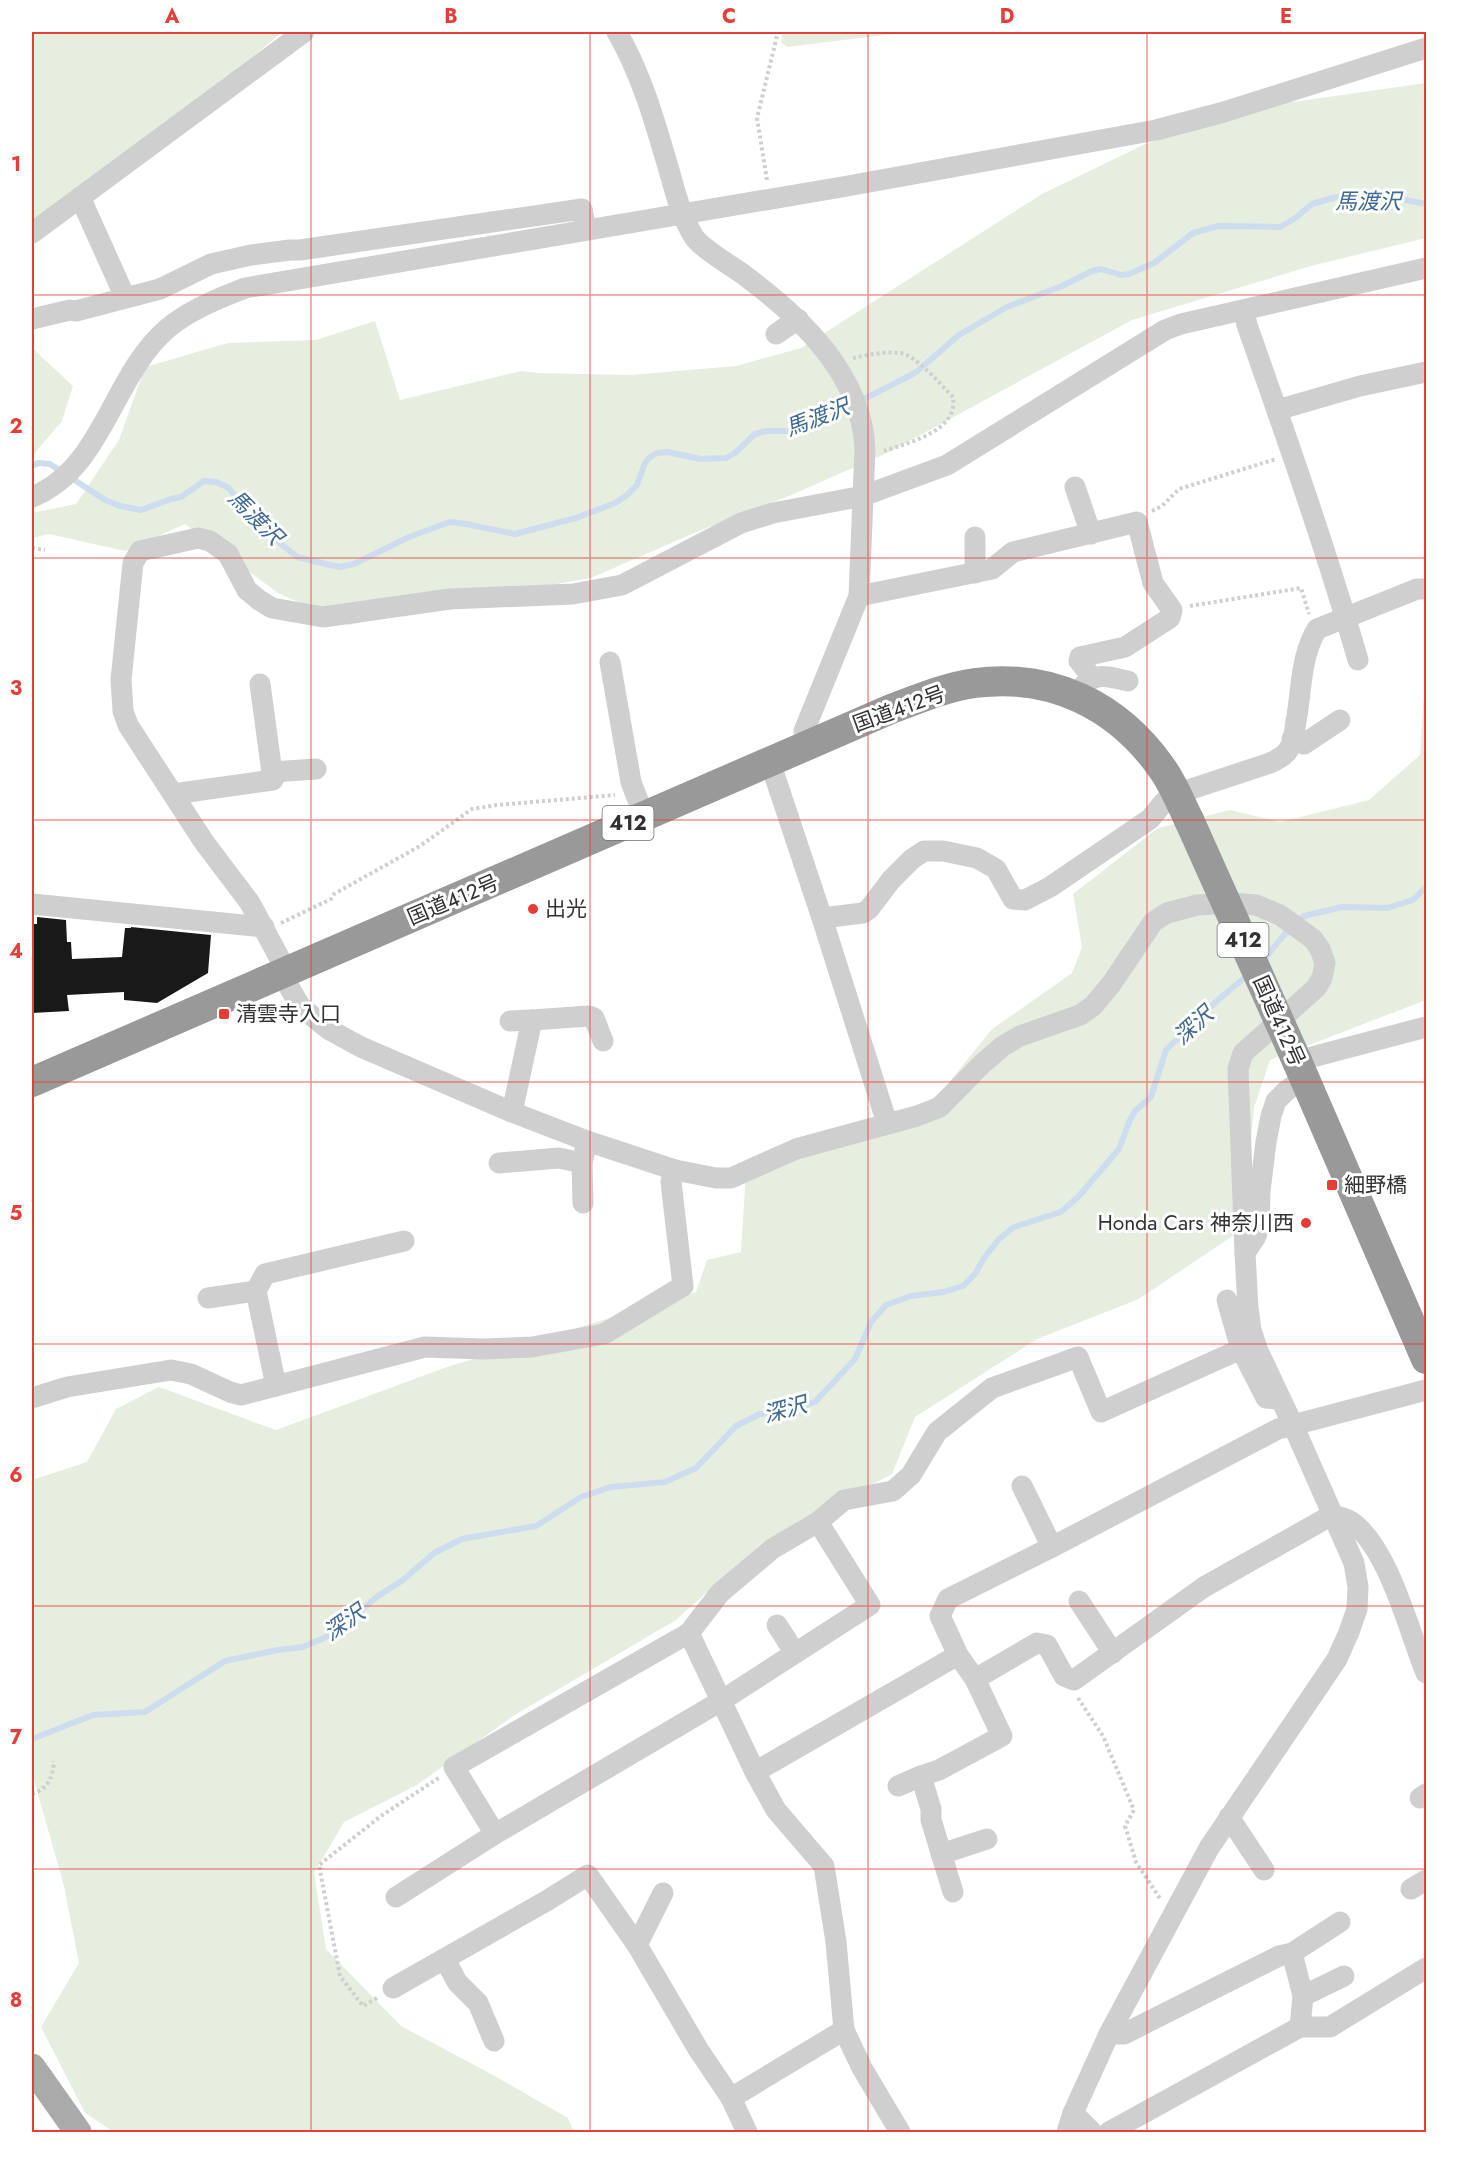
<svg xmlns="http://www.w3.org/2000/svg" width="1458" height="2164" font-family="Jost,'Noto Sans JP',sans-serif">
  <rect width="100%" height="100%" fill="#fff"/>
  <!-- green -->
  <g fill="#e6eee0">
    <polygon points="32,32 282,32 122,170 81,202 32,219"/>
    <polygon points="783,32 909,32 787,47 781,42"/>
    <polygon points="1426,83 1426,238 1311,266 1132,320 889,452 789,496 694,533 591,578 431,606 349,625 278,593 185,524 125,551 49,534 32,538 32,513 76,504 119,440 145,367 228,343 316,340 375,321 400,400 522,371 537,373 630,375 736,366 801,348 1042,194 1143,145 1237,110"/>
    <polygon points="32,348 73,386 62,421 32,456"/>
    <polygon points="1426,662 1426,1000 1270,1060 1254,1108 1243,1229 1139,1299 1037,1339 915,1417 892,1474 762,1543 676,1620 513,1716 417,1785 344,1822 314,1873 326,1949 401,2026 493,2075 568,2118 574,2132 114,2132 85,2113 41,2027 79,1963 64,1886 32,1773 32,1480 87,1462 116,1409 159,1387 276,1430 447,1367 696,1292 707,1260 741,1252 746,1170 908,1122 947,1085 991,1030 1072,973 1082,947 1073,894 1158,828 1230,810 1280,822 1369,800 1420,755"/>
  </g>
  <g fill="none" stroke-linecap="round" stroke-linejoin="round">
    <!-- stream -->
    <g stroke="#cddded" stroke-width="6">
      <polyline points="32,466 38,463 50,464 105,500 120,506 141,510 171,499 181,497 204,481 216,482 229,488 252,520 297,557 339,567 354,564 409,537 450,522 466,524 515,534 576,518 615,503 627,495 637,485 645,463 649,458 657,453 668,452 700,459 726,458 735,453 755,434 766,431 789,431 798,428 820,411 862,400 915,373 959,335 1007,307 1062,286 1092,271 1101,269 1121,275 1129,274 1154,263 1193,233 1218,226 1280,227 1294,219 1312,204 1336,197 1385,196 1426,204"/>
      <polyline points="1263,961 1283,936 1304,916 1342,907 1387,908 1413,900 1426,887"/>
      <polyline points="32,1739 93,1715 145,1712 225,1661 278,1650 303,1647 333,1634 378,1596 403,1580 434,1553 462,1539 536,1526 581,1497 611,1487 665,1482 696,1468 736,1426 760,1414 785,1412 815,1402 855,1359 871,1322 886,1305 911,1296 944,1292 963,1286 975,1274 984,1258 999,1239 1014,1227 1061,1212 1079,1196 1119,1149 1129,1122 1135,1111 1151,1097 1166,1050 1219,999 1249,974"/>
    </g>
  </g>
  <!-- building -->
  <polygon fill="#191919" points="37,917 66,920 67,942 71,942 72,959 122,957 125,928 131,928 131,927 211,935 208,973 157,1003 124,1000 124,992 67,995 69,1011 32,1013 32,924 37,924"/>
  <g fill="none" stroke-linecap="round" stroke-linejoin="round">
    <!-- path -->
    <g stroke="#cfcfcf" stroke-width="4" stroke-dasharray="3 3" stroke-linecap="butt">
      <polyline points="767,180 757,118 778,32"/>
      <path d="M 853,358 C 868,355 884,351 900,353 C 916,355 941,385 953,397 C 959,431 908,443 884,451"/>
      <polyline points="1152,511 1162,506 1179,489 1276,459"/>
      <polyline points="32,548 45,550"/>
      <polyline points="1190,606 1301,588 1309,614"/>
      <polyline points="281,923 331,899 334,894 420,846 472,809 497,805 615,795"/>
      <polyline points="1078,1698 1103,1736 1134,1810 1125,1826 1136,1862 1161,1900"/>
      <path d="M 32,1794 C 48,1789 53,1777 54,1761"/>
      <polyline points="377,1998 363,2006 340,1976 319,1865 381,1816 440,1777"/>
    </g>
    <!-- minor -->
    <g stroke="#cfcfcf" stroke-width="21">
      <path d="M 617,32 C 640,72 653,115 666,160 C 674,186 679,213 694,237 C 700,247 733,267 744,275 C 801,317 862,375 865,449 L 859,596 L 804,731 L 808,745"/>
      <polyline points="80,197 125,297"/>
      <polyline points="32,233 304,32"/>
      <path d="M 1244,310 L 1247,325 C 1286,436 1325,546 1358,660"/>
      <polyline points="32,319 70,310 76,311 160,289 211,264 251,255 290,250 300,250 582,209 586,230"/>
      <polyline points="776,334 798,319"/>
      <polyline points="1277,410 1360,386 1426,372"/>
      <polyline points="1075,487 1091,534"/>
      <path d="M 32,497 C 104,468 112,375 168,328 C 191,309 218,299 245,288 L 842,187 L 1156,130 L 1224,112 L 1426,48"/>
      <polyline points="975,573 975,537"/>
      <polyline points="859,596 992,569 1013,552 1137,522 1153,583 1172,610 1170,618 1125,647 1080,657 1079,661 1092,677"/>
      <polyline points="610,662 631,782 644,816"/>
      <path d="M 1082,687 C 1096,671 1109,677 1128,681"/>
      <polyline points="1292,739 1304,744 1340,720"/>
      <polyline points="770,762 822,918 887,1123"/>
      <polyline points="272,772 316,769"/>
      <polyline points="173,794 273,780 260,684"/>
      <polyline points="32,904 264,927"/>
      <path d="M 822,918 L 863,913 L 869,909 L 891,880 L 912,859 L 924,851 L 943,851 L 977,858 L 996,869 L 1013,899 L 1025,900 L 1050,887 L 1150,819 L 1164,802 L 1176,794 L 1270,763 C 1278,759 1285,756 1289,749 C 1294,741 1295,730 1296,721 C 1302,690 1300,657 1317,629 L 1417,589 L 1426,589"/>
      <polyline points="510,1021 532,1020"/>
      <polyline points="1297,1061 1426,1027"/>
      <polyline points="512,1112 532,1020 589,1016 594,1018 603,1041"/>
      <polyline points="499,1163 559,1158 582,1163"/>
      <polyline points="583,1203 582,1163 585,1150"/>
      <polyline points="1245,1253 1238,1069 1243,1053 1316,988 1322,978 1325,963 1320,949 1313,939 1280,915 1256,905 1232,903 1197,905 1167,913 1153,922 1112,983 1093,1006 1080,1015 1020,1036 1003,1046 982,1064 940,1107 917,1116 796,1149 731,1178 716,1178 675,1170 587,1141 512,1112 361,1047 328,1029 300,1006 281,973 280,959 250,903 204,842 128,725 123,711 121,680 133,563 140,551 198,538 210,541 228,554 247,590 259,600 272,608 323,617 450,599 573,594 622,585 741,523 773,513 863,496 947,465 1165,330 1181,324 1426,268"/>
      <polyline points="208,1298 256,1291"/>
      <polyline points="1227,1300 1241,1349"/>
      <polyline points="276,1386 256,1291 265,1274 404,1241"/>
      <polyline points="32,1398 67,1387 171,1370 191,1374 230,1392 241,1395 425,1347 483,1349 532,1347 604,1334 683,1286 671,1182 675,1170"/>
      <polyline points="1022,1486 1052,1547"/>
      <polyline points="1079,1601 1113,1653"/>
      <polyline points="777,1625 795,1653"/>
      <path d="M 975,1679 L 1037,1643 L 1047,1645 L 1064,1676 L 1074,1680 L 1204,1587 L 1332,1515 C 1338,1517 1345,1518 1350,1521 C 1388,1545 1409,1632 1426,1673"/>
      <polyline points="755,1772 958,1655"/>
      <polyline points="898,1786 921,1776"/>
      <polyline points="1420,1798 1426,1794"/>
      <polyline points="1229,1817 1264,1870"/>
      <polyline points="495,1834 454,1767 689,1633"/>
      <polyline points="941,1854 987,1839"/>
      <polyline points="1411,1889 1426,1880"/>
      <polyline points="953,1892 931,1820 931,1809 921,1776 939,1770 1002,1736 975,1679 958,1655 940,1616 948,1599 1052,1547 1278,1429 1426,1390"/>
      <polyline points="396,1897 495,1834 721,1701 870,1605 818,1522"/>
      <polyline points="637,1945 663,1893"/>
      <polyline points="1292,1953 1303,1996 1300,2027"/>
      <polyline points="445,1959 457,1982 478,2003 494,2041"/>
      <polyline points="393,1988 548,1900 588,1875 637,1945 698,2049 731,2098 747,2132"/>
      <polyline points="1303,1996 1344,1976"/>
      <polyline points="1109,2034 1124,2034 1279,1956 1292,1953 1340,1922"/>
      <polyline points="731,2098 844,2030"/>
      <polyline points="1073,2113 1092,2132"/>
      <polyline points="900,2132 862,2068 844,2030 836,1942 824,1866 776,1810 755,1772 689,1633 720,1593 772,1549 818,1522 844,1500 893,1491 911,1475 937,1432 992,1388 1078,1357 1101,1412 1241,1349 1266,1398 1279,1399"/>
      <polyline points="1067,2132 1073,2113 1109,2034 1209,1848 1337,1659 1349,1632 1357,1609 1358,1587 1354,1563 1293,1425 1258,1351 1251,1330 1248,1308 1245,1253 1255,1238 1259,1228 1260,1191 1266,1142 1271,1116 1276,1101 1286,1091 1304,1078"/>
      <polyline points="1109,2132 1300,2027 1330,2027 1426,1968"/>
    </g>
    <!-- major -->
    <polyline stroke="#aaa" stroke-width="27" points="32,2067 78,2132"/>
    <!-- highway -->
    <g stroke="#999" stroke-width="30">
      <polyline points="1297,1061 1426,1359"/>
      <path d="M 32,1082 L 891,709 C 918,699 946,687 975,683 C 1051,673 1117,705 1161,767 C 1173,783 1180,802 1189,820"/>
    </g>
    <!-- highway-bridge -->
    <polyline stroke="#999" stroke-width="30" points="1189,820 1297,1061"/>
  </g>
  <!-- grid -->
  <path fill="none" stroke="#e63d36" stroke-width="1.5" stroke-opacity="0.55" d="M 311,32 L 311,2132M 590,32 L 590,2132M 868,32 L 868,2132M 1147,32 L 1147,2132M 32,295 L 1426,295M 32,558 L 1426,558M 32,820 L 1426,820M 32,1082 L 1426,1082M 32,1344 L 1426,1344M 32,1606 L 1426,1606M 32,1869 L 1426,1869"/>
  <!-- markers -->
  <g fill="#e63d36" stroke="#fff" stroke-width="2">
    <circle cx="533" cy="909" r="6"/>
    <rect x="218" y="1008" width="12" height="12" rx="3"/>
    <rect x="1326" y="1179" width="12" height="12" rx="3"/>
    <circle cx="1306" cy="1223" r="6"/>
  </g>
  <g text-anchor="middle" stroke-width="6" stroke-linejoin="round" paint-order="stroke">
    <!-- shield labels -->
    <g fill="#fff" stroke="#707070" stroke-width="1.5">
      <rect x="602.5" y="806" width="51" height="34" rx="4.5"/>
      <rect x="1217.5" y="923" width="51" height="34" rx="4.5"/>
    </g>
    <g font-size="20" font-weight="bold" fill="#323232">
      <text x="628" y="830">412</text>
      <text x="1243" y="947">412</text>
    </g>
    <!-- street labels -->
    <g font-size="21" fill="#323232" stroke="#fff">
      <text transform="translate(899 709) rotate(-20)" y="7">国道412号</text>
      <text transform="translate(453 900) rotate(-23)" y="7">国道412号</text>
      <text transform="translate(1279 1021) rotate(66)" y="7">国道412号</text>
    </g>
    <!-- poi labels -->
    <g font-size="21" fill="#323232" stroke="#fff" text-anchor="start">
      <text x="545" y="916">出光</text>
      <text x="236" y="1021">清雲寺入口</text>
      <text x="1344" y="1192">細野橋</text>
      <text x="1294" y="1230" text-anchor="end">Honda Cars 神奈川西</text>
    </g>
    <!-- water labels -->
    <g font-size="22" font-style="italic" fill="#3e6a95" stroke="#fff">
      <text x="1368" y="209">馬渡沢</text>
      <text transform="translate(817 417) rotate(-21)" y="8">馬渡沢</text>
      <text transform="translate(256 517) rotate(45)" y="8">馬渡沢</text>
      <text transform="translate(1193 1025) rotate(-42)" y="8">深沢</text>
      <text transform="translate(785 1409) rotate(-15)" y="8">深沢</text>
      <text transform="translate(344 1622) rotate(-35)" y="8">深沢</text>
    </g>
  </g>
  <!-- border -->
  <rect width="1458" height="2164" fill="none" stroke="#ffffff" stroke-width="66"/>
  <rect x="33" y="33" width="1392" height="2098" fill="none" stroke="#e63d36" stroke-width="2"/>
  <g font-size="20" text-anchor="middle" font-weight="bold" fill="#e63d36">
    <text x="172" y="23">A</text>
    <text x="451" y="23">B</text>
    <text x="729" y="23">C</text>
    <text x="1007" y="23">D</text>
    <text x="1286" y="23">E</text>
    <text x="16" y="171">1</text>
    <text x="16" y="433">2</text>
    <text x="16" y="695">3</text>
    <text x="16" y="958">4</text>
    <text x="16" y="1220">5</text>
    <text x="16" y="1482">6</text>
    <text x="16" y="1744">7</text>
    <text x="16" y="2007">8</text>
  </g>
</svg>
